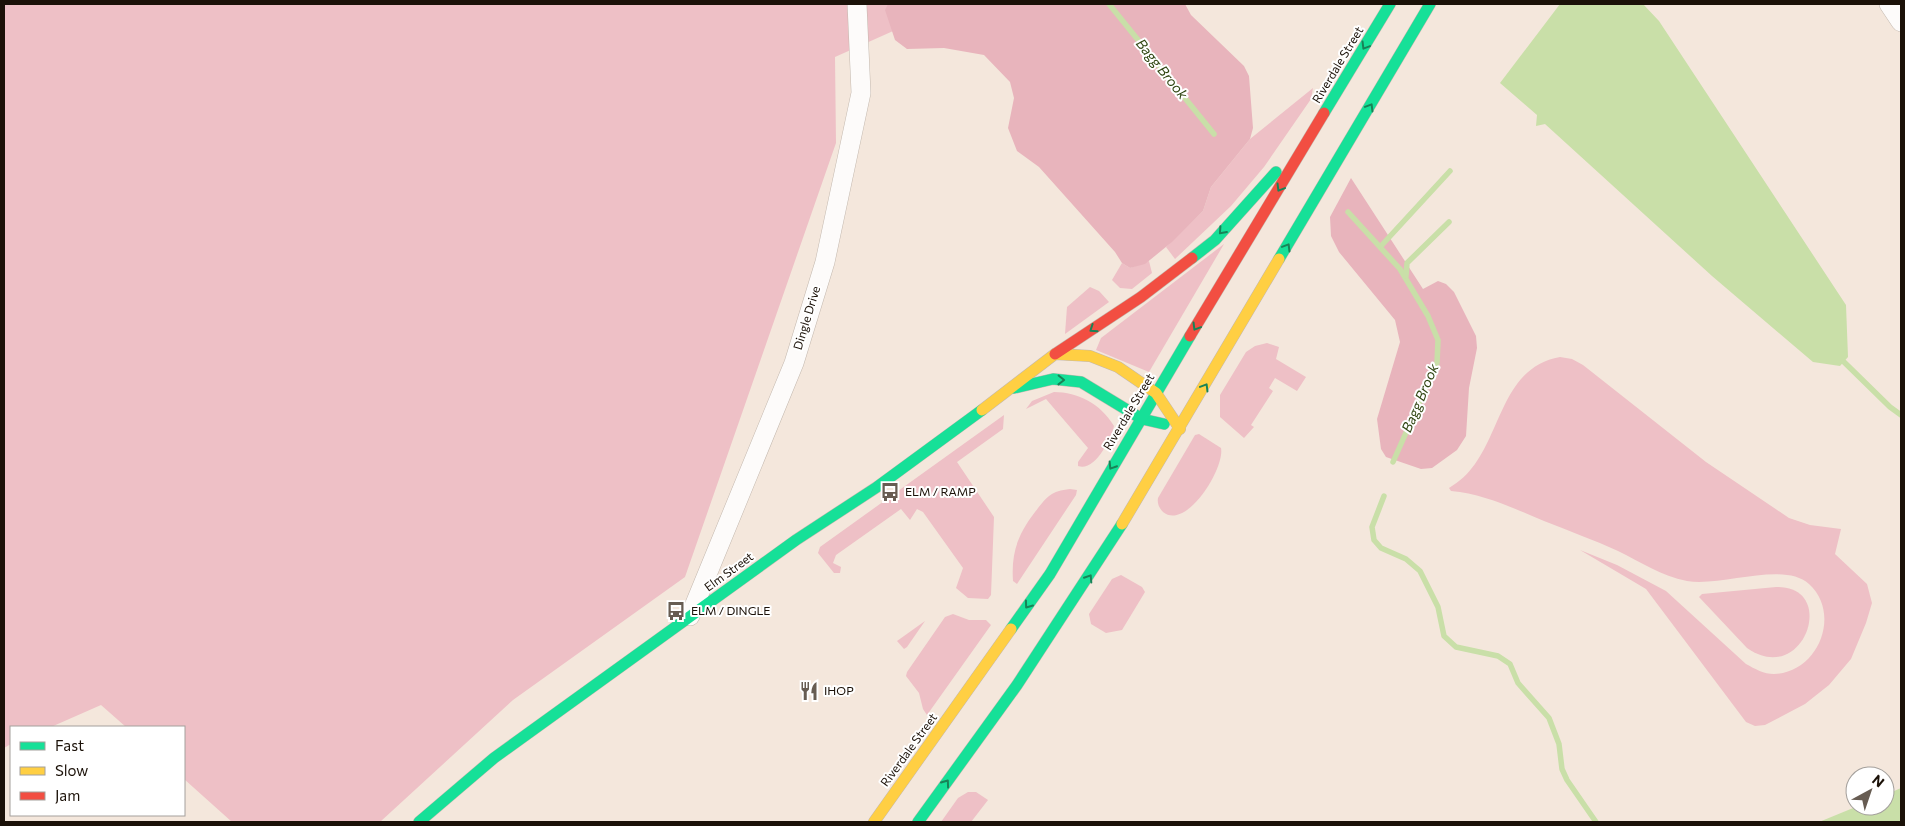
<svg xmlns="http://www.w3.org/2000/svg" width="1905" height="826" font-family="Commissioner,sans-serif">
  <rect width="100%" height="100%" fill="#f4e7dc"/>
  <!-- green -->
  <g fill="#eec0c6">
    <polygon points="4,4 929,4 911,23 835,57 836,143 685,577 513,700 380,822 232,822 184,779 184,727 126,727 101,705 51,727 11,727 11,744 4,748"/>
    <polygon points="1313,88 1311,99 1264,167 1231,206 1175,259 1166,247 1203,211 1211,187 1250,139"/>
    <polygon points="1224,244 1149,372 1096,350 1101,338"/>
    <polygon points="1149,261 1152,273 1132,289 1120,288 1112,280 1122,263 1130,268"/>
    <polygon points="1090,287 1099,291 1109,302 1065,334 1067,307"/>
    <polygon points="1267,343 1279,347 1276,359 1306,377 1297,391 1275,378 1269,388 1273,391 1251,425 1254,427 1244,438 1220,417 1220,395 1246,352 1255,346"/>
    <path d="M 1560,357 L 1572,359 L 1583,365 L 1706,462 L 1789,518 L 1810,525 L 1841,529 L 1835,554 L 1867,584 L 1872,603 L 1866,623 L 1851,659 L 1829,685 L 1805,704 L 1765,725 L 1755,726 L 1746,722 L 1646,589 L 1580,550 L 1617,565 L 1666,591 L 1746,664 C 1755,669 1764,674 1774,674 C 1818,673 1842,614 1809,584 C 1783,561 1722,587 1687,581 C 1661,576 1641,562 1618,551 C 1594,540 1569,531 1544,521 C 1513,508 1484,494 1451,491 L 1449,488 C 1504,458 1492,369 1560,357 Z"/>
    <path d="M 1054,392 C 1078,392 1101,404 1114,426 C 1111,439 1095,472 1078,466 L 1078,462 L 1088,448 L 1046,399 L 1026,409 L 1032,401 Z"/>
    <polygon points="1004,415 1003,429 957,462 994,517 991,595 988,599 968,598 956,588 963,568 923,512 917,509 910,520 901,509 836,555 833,563 841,567 840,573 834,573 818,553 820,547"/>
    <path d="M 1199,434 L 1221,448 C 1225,468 1186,531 1163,512 C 1159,508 1157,503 1158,498 L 1195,435 Z"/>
    <path d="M 1070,489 L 1077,490 L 1076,495 L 1017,584 L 1013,581 C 1011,553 1018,534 1035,512 C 1047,497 1050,491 1070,489 Z"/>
    <polygon points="1121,575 1142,587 1145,592 1122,630 1106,633 1091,624 1089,614 1112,579"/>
    <path d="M 1776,587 C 1839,585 1804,688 1747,648 L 1699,597 L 1702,594 Z"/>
    <polygon points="953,614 969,620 986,620 991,625 927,715 923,709 919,693 906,676 907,672 945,617"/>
    <polygon points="925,621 907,647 904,649 897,641"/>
    <polygon points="968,792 976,792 988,800 971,822 941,822 958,798"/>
  </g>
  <!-- forest -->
  <g fill="#e8b4bc">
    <polygon points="888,4 1185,4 1191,15 1244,66 1249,76 1253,128 1250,139 1211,187 1203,211 1172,242 1145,264 1130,268 1122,263 1115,252 1039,167 1017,151 1008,128 1014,98 1010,82 984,55 944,48 907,49 895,40 885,10"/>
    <polygon points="1351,178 1423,289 1438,281 1446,284 1454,292 1476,336 1477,348 1469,388 1466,436 1457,450 1432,468 1421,469 1386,457 1381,449 1377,419 1400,342 1395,320 1339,252 1331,236 1330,217"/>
  </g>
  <!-- water -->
  <g fill="#c9dfa8">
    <polygon points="1560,4 1643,4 1659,21 1846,305 1848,357 1840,366 1813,362 1712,276 1545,124 1536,126 1537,115 1500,83"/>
    <polygon points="1901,788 1901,822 1819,822 1858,806 1885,806 1885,795"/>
  </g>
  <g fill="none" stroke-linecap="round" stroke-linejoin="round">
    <!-- stream -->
    <g stroke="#c9dfa8" stroke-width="5.5">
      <polyline points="1109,4 1214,134"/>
      <polyline points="1348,212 1400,269 1428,316 1438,340 1437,363 1393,462"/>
      <polyline points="1381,246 1450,171"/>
      <polyline points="1406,276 1407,263 1449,222"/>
      <polyline points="1844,362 1890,407 1901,415"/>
      <polyline points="1384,496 1372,527 1374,540 1381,548 1406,559 1420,571 1438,607 1444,636 1456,647 1498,656 1510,664 1518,683 1549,718 1559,744 1562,769 1567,780 1596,822"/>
    </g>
    <!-- street casing -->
    <g stroke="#c3b8ae" stroke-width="20">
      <g id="street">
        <polyline points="1889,4 1901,22"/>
        <polyline points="690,616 794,363 825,262 861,93 857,4"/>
      </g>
    </g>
    <!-- fast casing -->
    <g stroke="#c3b8ae" stroke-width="12">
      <g id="fast">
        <polyline points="1324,113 1390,4"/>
        <polyline points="1192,258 1215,240 1276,172"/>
        <polyline points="1279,259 1430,4"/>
        <polyline points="1014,388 1053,379 1081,382 1142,419 1164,424"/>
        <polyline points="1011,629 1050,574 1190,336"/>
        <polyline points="419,822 494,758 796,540 877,487 982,410"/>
        <polyline points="918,822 1017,685 1122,524"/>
      </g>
    </g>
    <!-- slow casing -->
    <g stroke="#c3b8ae" stroke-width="12">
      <g id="slow">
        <polyline points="982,410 1055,354 1090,356 1118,367 1156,393 1180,429"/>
        <polyline points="1122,524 1279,259"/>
        <polyline points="874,822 1011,629"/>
      </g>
    </g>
    <!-- jam casing -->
    <g stroke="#c3b8ae" stroke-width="12">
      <g id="jam">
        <polyline points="1190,336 1324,113"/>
        <polyline points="1055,354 1141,297 1192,258"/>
      </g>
    </g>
    <!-- street -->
    <use href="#street" stroke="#fdfbfa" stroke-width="19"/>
    <!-- fast -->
    <use href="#fast" stroke="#16e098" stroke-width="11"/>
    <!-- slow -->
    <use href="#slow" stroke="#ffcf43" stroke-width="11"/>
    <!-- jam -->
    <use href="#jam" stroke="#f24e42" stroke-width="11"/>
  </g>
  <!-- one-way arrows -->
  <defs><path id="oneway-chevron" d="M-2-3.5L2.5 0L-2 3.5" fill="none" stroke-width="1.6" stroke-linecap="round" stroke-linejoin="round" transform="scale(1.25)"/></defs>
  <g stroke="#188357">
    <use href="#oneway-chevron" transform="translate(1365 46) rotate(121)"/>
    <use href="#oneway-chevron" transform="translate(1370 107) rotate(-59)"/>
    <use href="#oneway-chevron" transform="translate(1280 188) rotate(121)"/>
    <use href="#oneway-chevron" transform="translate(1222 231) rotate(132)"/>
    <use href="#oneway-chevron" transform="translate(1287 247) rotate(-59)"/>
    <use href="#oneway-chevron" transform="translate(1196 327) rotate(121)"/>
    <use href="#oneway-chevron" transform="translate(1093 329) rotate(146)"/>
    <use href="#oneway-chevron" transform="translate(1061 380) rotate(1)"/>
    <use href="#oneway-chevron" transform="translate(1205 387) rotate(-59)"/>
    <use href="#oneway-chevron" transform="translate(1112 466) rotate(122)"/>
    <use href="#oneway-chevron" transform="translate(1089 578) rotate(-57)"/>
    <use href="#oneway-chevron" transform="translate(1028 605) rotate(126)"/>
    <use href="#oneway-chevron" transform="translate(946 783) rotate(-54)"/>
  </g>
  <!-- icons -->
  <defs>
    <g id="bus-bare" transform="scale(1.5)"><path d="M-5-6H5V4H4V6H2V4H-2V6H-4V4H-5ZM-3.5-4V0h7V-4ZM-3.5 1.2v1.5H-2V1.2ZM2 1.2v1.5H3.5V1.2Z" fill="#675c52" stroke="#fff" stroke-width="2.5" paint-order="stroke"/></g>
    <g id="restaurant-bare" transform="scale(1.5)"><path d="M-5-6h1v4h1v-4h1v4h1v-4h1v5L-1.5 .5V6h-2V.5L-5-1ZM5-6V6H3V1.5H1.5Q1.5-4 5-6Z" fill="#675c52" stroke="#fff" stroke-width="2.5" paint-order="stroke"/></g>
  </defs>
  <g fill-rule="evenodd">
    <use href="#bus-bare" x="890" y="492"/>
    <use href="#bus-bare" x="676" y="611"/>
    <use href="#restaurant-bare" x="809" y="691"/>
  </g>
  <g text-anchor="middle" stroke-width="4" stroke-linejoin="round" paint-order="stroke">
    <!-- street labels -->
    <g font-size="12" fill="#1b1108" stroke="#fff">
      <text transform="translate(1338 65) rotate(-59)" y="4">Riverdale Street</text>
      <text transform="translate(807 318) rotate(-73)" y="4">Dingle Drive</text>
      <text transform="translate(1129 412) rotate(-59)" y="4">Riverdale Street</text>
      <text transform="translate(729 572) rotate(-36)" y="4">Elm Street</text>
      <text transform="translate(909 750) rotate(-54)" y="4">Riverdale Street</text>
    </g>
    <!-- poi labels -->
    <g font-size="12" fill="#1b1108" stroke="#fff" text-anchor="start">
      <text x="905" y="496">ELM / RAMP</text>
      <text x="691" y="615">ELM / DINGLE</text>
      <text x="824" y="695">IHOP</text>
    </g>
    <!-- water labels -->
    <g font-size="14" font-style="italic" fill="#2f4511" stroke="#fff">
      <text transform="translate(1162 69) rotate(51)" y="5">Bagg Brook</text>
      <text transform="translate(1420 398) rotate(-67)" y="5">Bagg Brook</text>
    </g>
  </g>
  <!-- border -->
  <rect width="1905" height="826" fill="none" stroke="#1b1108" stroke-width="10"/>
  <!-- legend -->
  <rect x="10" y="726" width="175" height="90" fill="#ffffff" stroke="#a4a09c"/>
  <rect x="20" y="742" width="25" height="8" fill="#16e098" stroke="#a4a09c"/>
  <text x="55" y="751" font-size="15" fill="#1b1108">Fast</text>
  <rect x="20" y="767" width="25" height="8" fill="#ffcf43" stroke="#a4a09c"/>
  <text x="55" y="776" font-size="15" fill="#1b1108">Slow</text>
  <rect x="20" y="792" width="25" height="8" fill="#f24e42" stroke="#a4a09c"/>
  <text x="55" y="801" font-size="15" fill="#1b1108">Jam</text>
  <!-- north arrow -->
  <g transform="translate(1870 791) rotate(40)"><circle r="24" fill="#ffffff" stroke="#a4a09c"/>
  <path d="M0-4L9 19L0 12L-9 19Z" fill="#675c52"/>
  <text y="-8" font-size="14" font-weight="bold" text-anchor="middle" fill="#1b1108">N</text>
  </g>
</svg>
